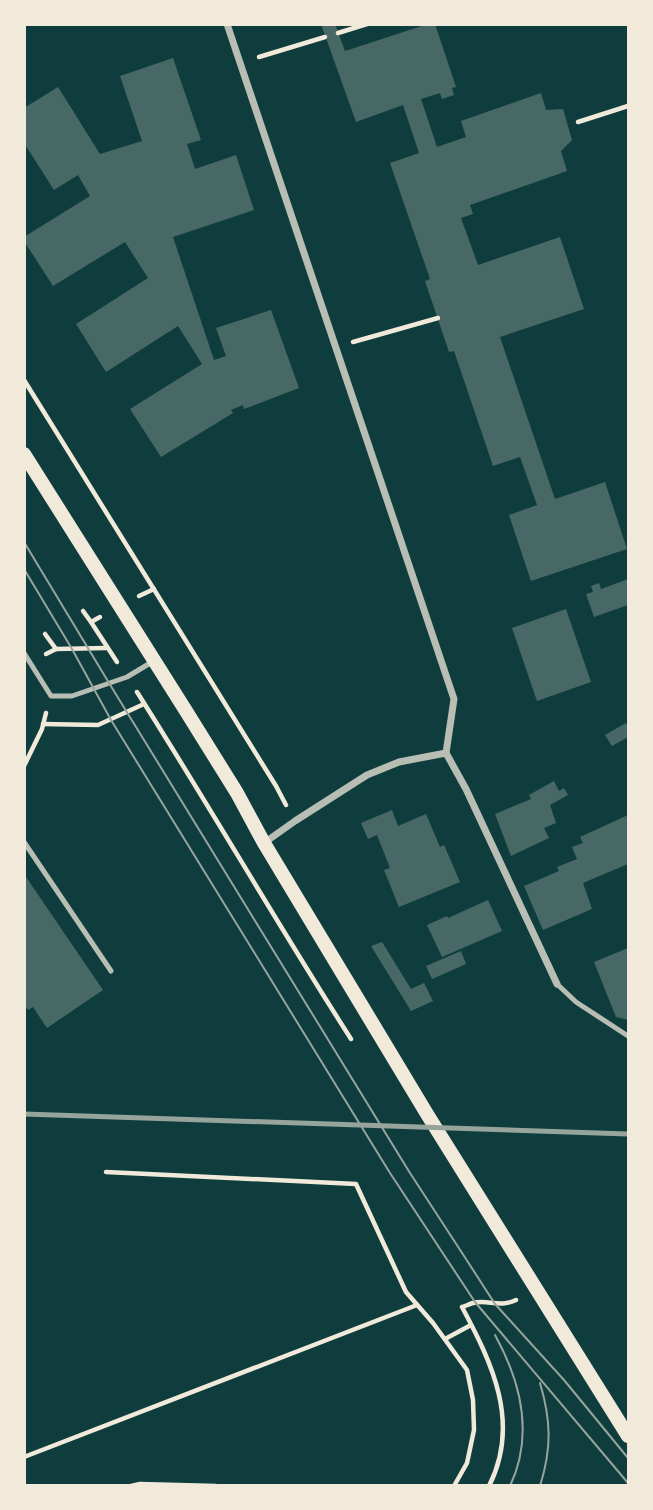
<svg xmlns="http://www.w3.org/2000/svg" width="653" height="1510" font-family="'Zilla Slab',serif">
  <rect width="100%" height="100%" fill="#0f3d3e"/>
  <!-- building -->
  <g fill="#486865">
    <polygon points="321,24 335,24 345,51 428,24 435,24 456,87 452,88 454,95 442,99 440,93 421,99 437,147 466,137 461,121 541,93 546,110 563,109 572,140 561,151 567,171 470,205 473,214 461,218 478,265 560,237 584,309 500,337 555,499 605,482 627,549 531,581 509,515 537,505 520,457 493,466 454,351 449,352 425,281 430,279 390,163 419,153 403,105 356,122"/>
    <polygon points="173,58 201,140 187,144 195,169 236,155 254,210 173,237 214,360 226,356 216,328 271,310 299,388 244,409 243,405 231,410 233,413 161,457 130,409 202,364 178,326 106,372 76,324 148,278 125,242 53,286 24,241 24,237 90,196 78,175 54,190 24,143 24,108 58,87 100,154 142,141 120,76"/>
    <polygon points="628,579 628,605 594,617 586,594 593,592 591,586 599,583 601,589"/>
    <polygon points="566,609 591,682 537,701 512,628"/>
    <polygon points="626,723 628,728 628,737 612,746 605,735"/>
    <polygon points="554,781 559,791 564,788 568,795 550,805 556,823 544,828 549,838 511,856 495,814 531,799 529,795"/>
    <polygon points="392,810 398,826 426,814 440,847 444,845 460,882 399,907 384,870 390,868 377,835 368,839 361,823"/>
    <polygon points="628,815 628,864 583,883 592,909 543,930 524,886 559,871 557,867 577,859 572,847 583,843 580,837"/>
    <polygon points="24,874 103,990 47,1028 33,1007 28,1010 24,1004"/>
    <polygon points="488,900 502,931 442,957 427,925 447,916 448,918"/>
    <polygon points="382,942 411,989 424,983 433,1001 411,1011 371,946"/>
    <polygon points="628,948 628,1020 616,1017 594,962"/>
    <polygon points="461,951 466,964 432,979 426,966"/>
  </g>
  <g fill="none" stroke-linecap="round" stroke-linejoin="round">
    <!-- path -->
    <g stroke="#f1e9da" stroke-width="4.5">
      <polyline points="338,33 367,24"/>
      <polyline points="259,57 325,37"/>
      <polyline points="578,122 628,106"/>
      <polyline points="353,342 438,318"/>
      <polyline points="24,380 276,786 286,805"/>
      <polyline points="139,596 154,589"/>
      <polyline points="83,611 91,622"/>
      <polyline points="100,617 91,622 117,662"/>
      <polyline points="45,634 56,649"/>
      <polyline points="46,654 56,649 106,648"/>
      <path d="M 137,692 C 210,807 278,925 351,1039"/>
      <polyline points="43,724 98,725 144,704"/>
      <polyline points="24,766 42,729 46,713"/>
      <polyline points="106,1172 356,1184 406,1292 433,1323 467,1370 473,1400 474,1430 467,1463 454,1486"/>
      <polyline points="445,1339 471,1325"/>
      <polyline points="24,1457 417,1305"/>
      <polyline points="131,1486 140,1484 216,1486"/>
      <path d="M 489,1486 C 521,1423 492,1363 462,1307 C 466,1306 469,1304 473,1303 C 487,1299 500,1308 516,1300"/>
    </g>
    <!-- service -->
    <g stroke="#b8beb3" stroke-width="5">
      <polyline points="24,653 51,696 72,696 127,677 152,662"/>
      <polyline points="24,842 111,971"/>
      <polyline points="557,984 576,1002 628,1036"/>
    </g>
    <!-- minor -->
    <g stroke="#b8beb3" stroke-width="7">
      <polyline points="227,24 454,699 446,753"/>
      <polyline points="264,843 295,821 367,775 399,762 446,753 466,789 557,984"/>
    </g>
    <!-- secondary -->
    <polyline stroke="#f1e9da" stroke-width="14" points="24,454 186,711 237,793 264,843 427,1114 628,1436"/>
    <!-- tram -->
    <g stroke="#97a49c" stroke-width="2">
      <polyline points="24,542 109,683 410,1173 466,1259 495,1304 564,1380 628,1458"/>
      <polyline points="24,569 72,649 111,720 390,1173 475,1302 628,1483"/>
      <path d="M 495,1335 C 521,1382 534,1435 510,1486"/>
      <path d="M 540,1383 C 551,1420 552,1448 540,1486"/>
    </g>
    <!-- rail -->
    <polyline stroke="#97a49c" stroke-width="5" points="24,1114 628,1134"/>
  </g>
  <!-- border -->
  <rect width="653" height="1510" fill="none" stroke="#f1e9da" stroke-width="52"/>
</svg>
